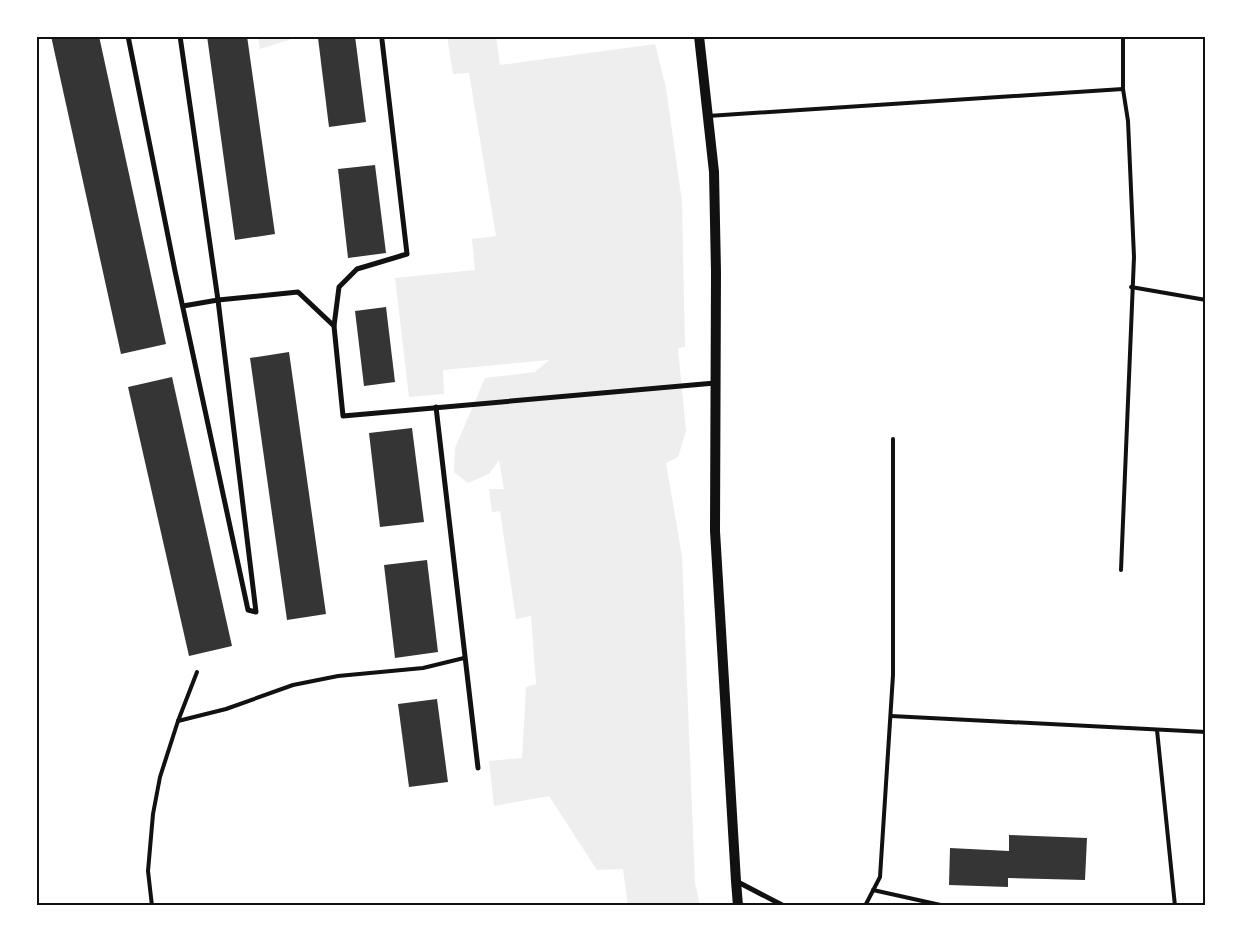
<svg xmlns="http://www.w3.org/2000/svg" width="1242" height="942" font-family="'IBM Plex Serif',serif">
  <rect width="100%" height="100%" fill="#fff"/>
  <!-- green -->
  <g fill="#eee">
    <polygon points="258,36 301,36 260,49"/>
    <polygon points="447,36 496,36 500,65 655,44 666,88 682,202 685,347 678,348 686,431 678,457 666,463 682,556 695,883 700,906 628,906 623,869 597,870 549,796 494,806 489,761 522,758 526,687 536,684 531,616 516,619 500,511 492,512 489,489 504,489 499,460 489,474 468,483 454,472 455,448 485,378 535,372 549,360 443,370 444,394 409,397 395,278 475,270 472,239 496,236 469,73 453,74"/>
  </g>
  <!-- building -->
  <g fill="#353535">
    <polygon points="51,36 99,36 166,344 121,354"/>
    <polygon points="207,36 247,36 275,234 235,240"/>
    <polygon points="333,36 355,36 366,122 329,127 318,38"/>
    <polygon points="375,165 386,253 348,258 338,169"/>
    <polygon points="386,307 395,382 364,386 355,311"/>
    <polygon points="289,352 326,614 287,620 250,358"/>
    <polygon points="172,377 232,646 189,656 128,387"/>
    <polygon points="412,428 424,522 380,527 369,433"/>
    <polygon points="427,560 438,652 395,658 384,565"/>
    <polygon points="437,699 448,782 409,787 398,704"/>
    <polygon points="1009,835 1087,838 1085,880 1008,878 1008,887 949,885 950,848 1009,851"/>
  </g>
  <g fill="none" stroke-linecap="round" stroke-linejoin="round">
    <!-- service -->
    <g stroke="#111" stroke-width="4">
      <polyline points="708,116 1123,89"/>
      <polyline points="1131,287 1206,300"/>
      <polyline points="1121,570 1134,257 1128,121 1123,89 1123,36"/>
      <polyline points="891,716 1206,732"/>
      <polyline points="178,721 226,709 293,685 338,676 423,668 464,658"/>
      <polyline points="1157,730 1175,906"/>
      <polyline points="873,890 945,906"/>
      <polyline points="152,906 148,871 153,814 160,777 178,721 197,672"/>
      <polyline points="865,906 880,877 893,675 893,439"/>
    </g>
    <!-- minor -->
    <g stroke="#111" stroke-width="5">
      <polyline points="128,36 175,271 248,610 256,612 218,300 180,36"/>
      <polyline points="183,306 218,300 298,292 334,326 343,416 715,383"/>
      <polyline points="334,326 339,287 357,269 407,254 382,40"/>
      <polyline points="436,407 478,768"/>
      <polyline points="736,881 784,906"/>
    </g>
    <!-- secondary -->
    <polyline stroke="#111" stroke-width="10" points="699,36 714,172 716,272 715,531 736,881 738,906"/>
  </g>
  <!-- border -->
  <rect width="1242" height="942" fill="none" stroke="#ffffff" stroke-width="75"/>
  <rect x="38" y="38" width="1166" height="866" fill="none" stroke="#111" stroke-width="2"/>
</svg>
